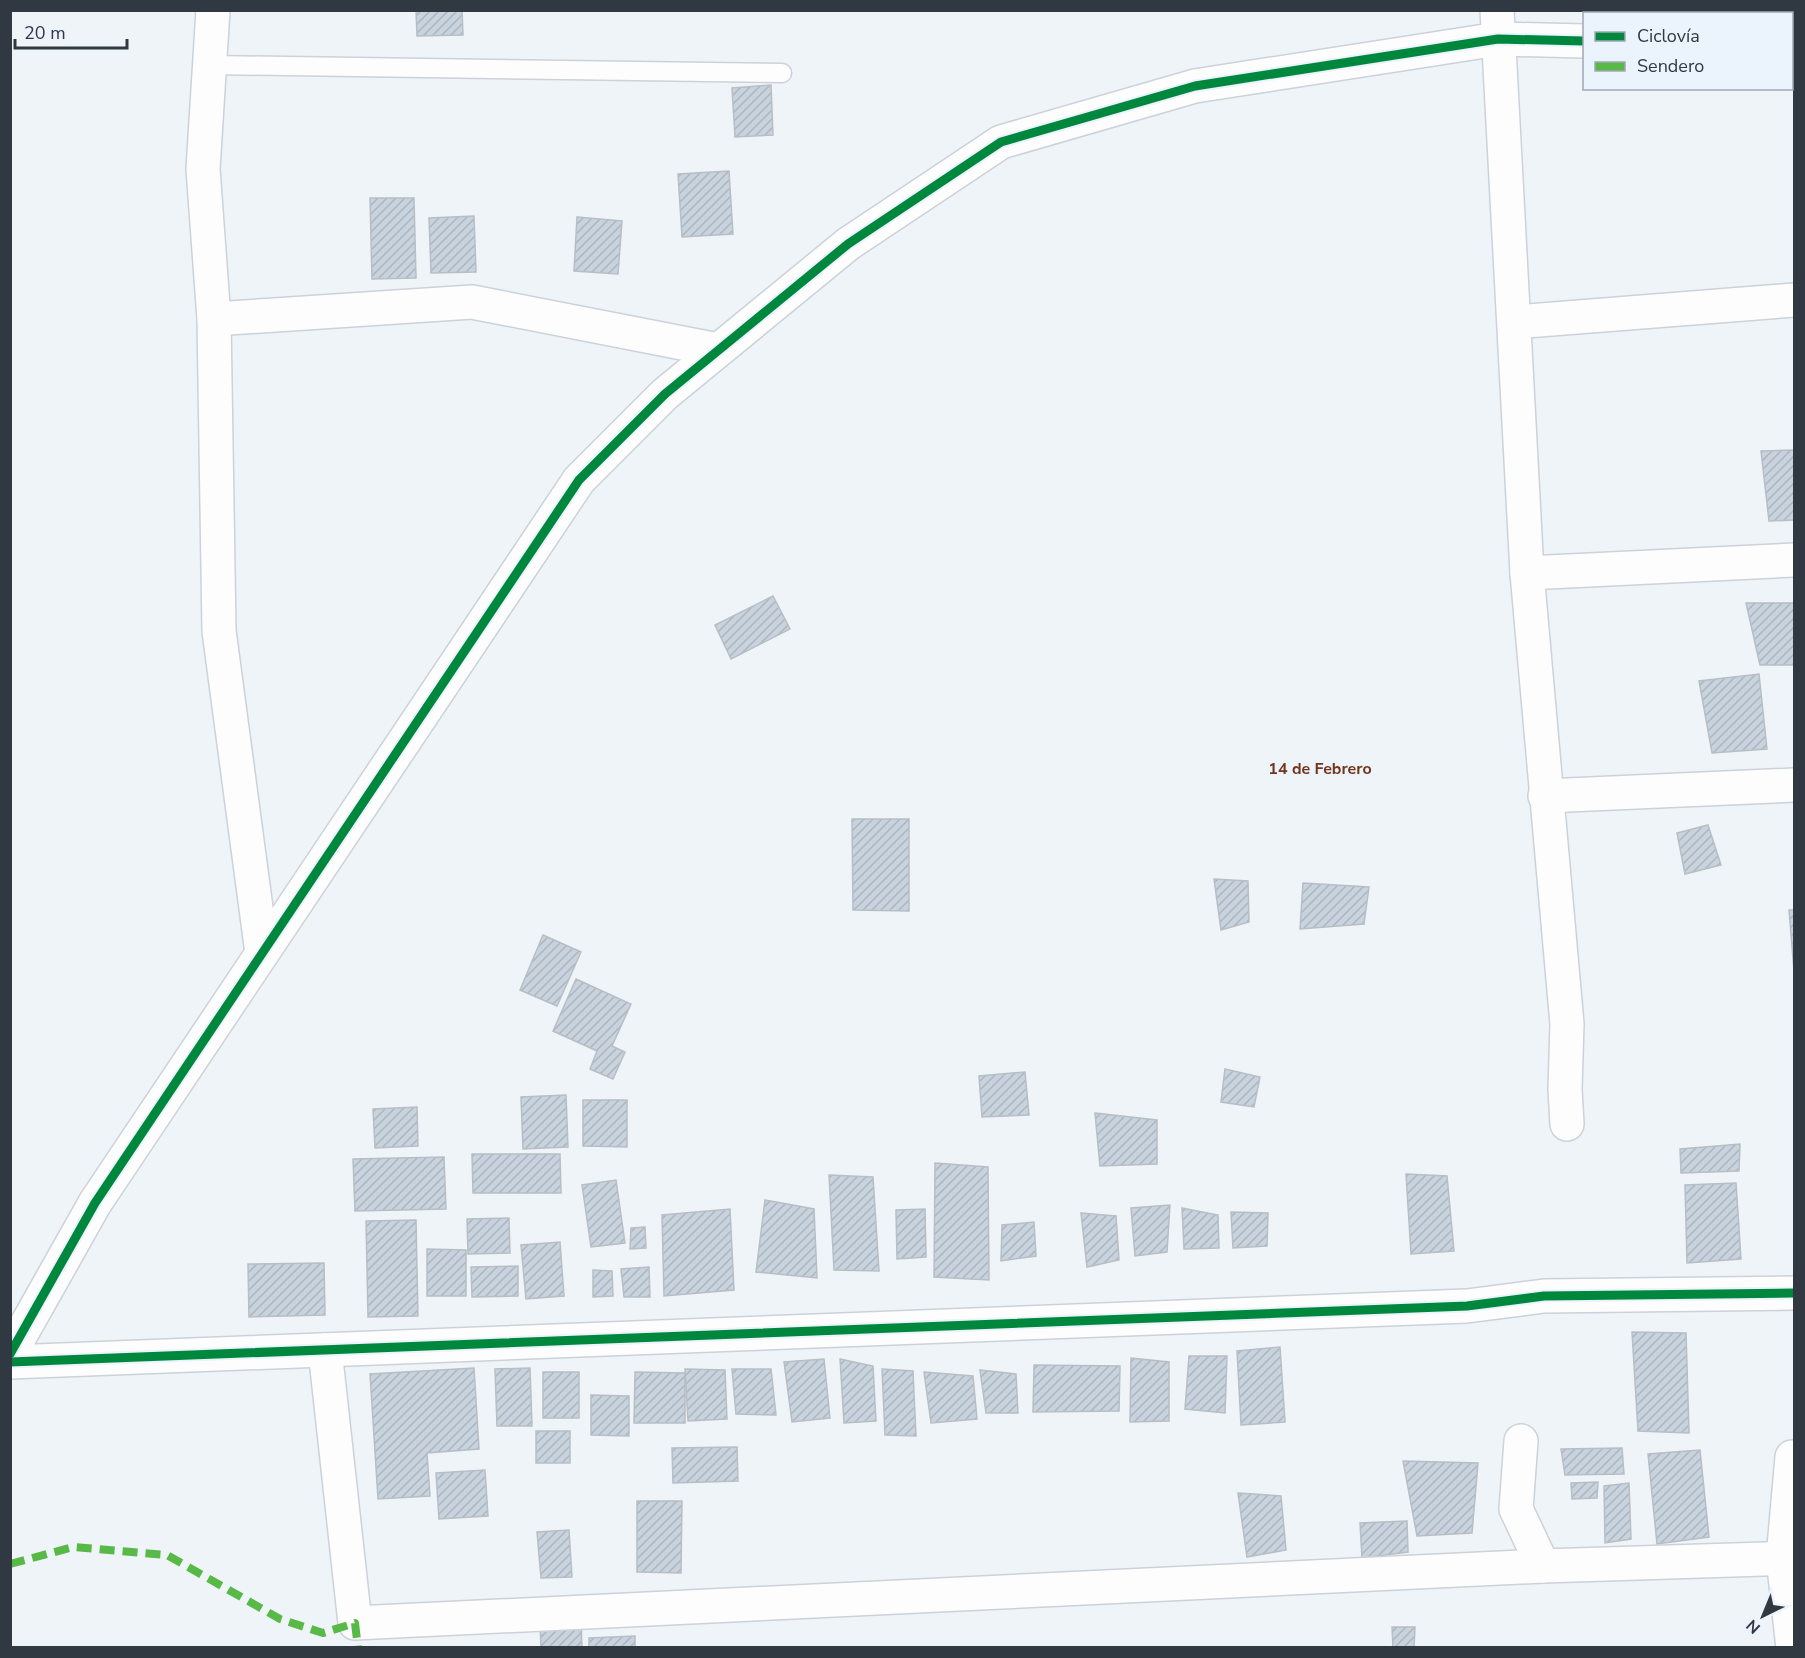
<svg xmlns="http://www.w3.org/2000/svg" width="1805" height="1658" font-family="'Nunito Sans',sans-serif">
  <defs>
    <pattern id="building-hatch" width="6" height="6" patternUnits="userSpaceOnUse" patternTransform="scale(1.5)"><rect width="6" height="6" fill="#c8d3de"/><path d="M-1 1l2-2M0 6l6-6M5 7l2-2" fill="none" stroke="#acb6c0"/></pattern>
  </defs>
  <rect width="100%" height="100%" fill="#eff4f9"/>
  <!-- building -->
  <g fill="url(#building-hatch)" stroke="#b7bec4" stroke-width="1.5">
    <polygon points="416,10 462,10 463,35 417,36"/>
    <polygon points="771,85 773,135 735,137 732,88"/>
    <polygon points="729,171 733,234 682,237 678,174"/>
    <polygon points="370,198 414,198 416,278 372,279"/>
    <polygon points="474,216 476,272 431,273 429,218"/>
    <polygon points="577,217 622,221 618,274 574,271"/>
    <polygon points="1794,450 1794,520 1769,521 1761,451"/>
    <polygon points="773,596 790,629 731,659 715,625"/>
    <polygon points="1746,603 1794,603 1794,665 1760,665"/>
    <polygon points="1759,674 1767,749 1712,753 1699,681"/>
    <polygon points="852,819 909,819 909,911 853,910"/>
    <polygon points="1708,825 1721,865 1685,874 1677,833"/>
    <polygon points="1214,879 1248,881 1249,922 1221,930"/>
    <polygon points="1303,883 1369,887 1364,924 1300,929"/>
    <polygon points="1789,910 1794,910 1794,971"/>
    <polygon points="543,935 581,952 557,1006 520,990"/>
    <polygon points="576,979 631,1004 612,1046 625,1052 613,1079 590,1069 597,1051 553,1031"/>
    <polygon points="1225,1069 1260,1077 1254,1107 1221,1102"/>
    <polygon points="1025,1072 1029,1115 982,1117 979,1076"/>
    <polygon points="566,1095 568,1147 523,1149 521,1097"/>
    <polygon points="583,1100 627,1100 627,1147 583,1146"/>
    <polygon points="417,1107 418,1146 375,1148 373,1109"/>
    <polygon points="1095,1113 1157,1120 1157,1164 1100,1166"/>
    <polygon points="1740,1144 1739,1171 1681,1173 1680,1149"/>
    <polygon points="472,1154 560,1154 561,1193 473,1193"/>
    <polygon points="444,1157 446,1209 355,1211 353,1159"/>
    <polygon points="935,1163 988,1167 989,1280 934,1277"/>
    <polygon points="1406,1174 1447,1176 1454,1251 1411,1254"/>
    <polygon points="829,1175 873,1177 879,1271 834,1270"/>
    <polygon points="616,1180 625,1243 591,1247 582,1185"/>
    <polygon points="1736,1183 1741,1259 1687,1263 1685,1185"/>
    <polygon points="765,1200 814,1209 817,1278 756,1272"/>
    <polygon points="1170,1205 1167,1252 1135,1256 1131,1208"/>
    <polygon points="1182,1208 1218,1215 1219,1248 1184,1249"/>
    <polygon points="730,1209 734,1290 664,1296 662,1215"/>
    <polygon points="925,1209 926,1257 897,1259 896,1210"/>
    <polygon points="1231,1212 1268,1213 1267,1246 1233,1248"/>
    <polygon points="1081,1213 1116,1216 1119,1260 1087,1267"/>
    <polygon points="509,1218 510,1253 468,1254 467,1219"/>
    <polygon points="416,1220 418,1316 368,1317 366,1221"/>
    <polygon points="1034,1222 1036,1256 1001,1261 1002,1225"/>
    <polygon points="645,1227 646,1248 630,1249 631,1228"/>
    <polygon points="560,1242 564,1296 526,1299 521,1245"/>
    <polygon points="427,1249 466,1250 466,1296 427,1296"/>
    <polygon points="324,1263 325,1315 249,1317 248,1264"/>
    <polygon points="518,1266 518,1296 472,1297 471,1267"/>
    <polygon points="649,1267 650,1297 624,1297 621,1269"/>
    <polygon points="593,1270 612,1271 613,1296 593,1297"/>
    <polygon points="1632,1332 1686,1333 1689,1433 1638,1431"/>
    <polygon points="1280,1347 1285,1422 1241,1425 1237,1351"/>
    <polygon points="1189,1356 1227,1356 1225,1413 1185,1409"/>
    <polygon points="1131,1358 1169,1362 1169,1421 1130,1422"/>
    <polygon points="824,1359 830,1418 792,1422 784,1362"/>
    <polygon points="840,1359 873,1366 876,1421 844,1423"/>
    <polygon points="1034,1365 1120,1366 1119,1411 1033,1412"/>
    <polygon points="474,1368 479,1449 427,1453 430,1496 378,1499 370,1374"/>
    <polygon points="530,1368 532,1426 497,1426 495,1369"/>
    <polygon points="685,1369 725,1370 727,1419 688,1421"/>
    <polygon points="732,1369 771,1369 776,1415 736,1414"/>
    <polygon points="882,1369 913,1371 916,1436 885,1435"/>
    <polygon points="980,1370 1016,1374 1018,1413 986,1413"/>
    <rect x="543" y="1372" width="36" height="46"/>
    <polygon points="635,1372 685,1373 685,1423 634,1423"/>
    <polygon points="924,1372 973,1376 977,1419 931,1423"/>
    <polygon points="591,1395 629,1396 629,1436 591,1435"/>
    <rect x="536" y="1431" width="34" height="32"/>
    <polygon points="737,1447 738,1481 673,1483 672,1448"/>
    <polygon points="1622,1448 1624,1474 1565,1475 1561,1449"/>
    <polygon points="1700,1450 1709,1537 1657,1544 1648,1454"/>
    <polygon points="1403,1461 1478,1463 1472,1533 1417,1536"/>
    <polygon points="485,1470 488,1516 439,1519 436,1473"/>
    <polygon points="1598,1482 1597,1498 1572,1499 1571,1483"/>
    <polygon points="1629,1483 1631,1539 1605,1543 1604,1486"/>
    <polygon points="1238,1493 1281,1496 1286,1550 1247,1557"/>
    <polygon points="637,1501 682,1501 681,1573 637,1572"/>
    <polygon points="1407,1521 1408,1552 1362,1558 1360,1523"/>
    <polygon points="569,1530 572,1577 541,1578 537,1532"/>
    <polygon points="581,1622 582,1648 541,1648 540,1625"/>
    <polygon points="1392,1627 1415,1627 1414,1648 1393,1648"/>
    <polygon points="635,1636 635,1648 589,1648 589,1638"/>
  </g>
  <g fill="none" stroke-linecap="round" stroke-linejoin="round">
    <!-- lane casing -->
    <g stroke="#ccd2d9" stroke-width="21">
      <polyline id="lane" points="211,65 782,73"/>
    </g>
    <!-- street casing -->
    <g stroke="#ccd2d9" stroke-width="36">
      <g id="street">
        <polyline points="213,10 203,169 214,319 219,631 262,953"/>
        <polyline points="1497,10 1527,573 1567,1024 1565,1089 1567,1124"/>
        <polyline points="1792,44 1794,44"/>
        <polyline points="214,319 472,302 718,350"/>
        <polyline points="1515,322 1794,300"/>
        <polyline points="1527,573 1794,560"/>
        <polyline points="1545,796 1794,785"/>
        <polyline points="325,1350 355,1623 1543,1566 1794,1558"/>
        <polyline points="10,1354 95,1203 579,480 665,394 848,244 1001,142 1195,86 1498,39 1584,41"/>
        <polyline points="10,1362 1467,1306 1544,1296 1794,1293"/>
        <polyline points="1521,1441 1516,1509 1543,1566"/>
        <polyline points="1792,1457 1783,1558 1793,1648"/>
      </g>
    </g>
    <!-- lane -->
    <use href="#lane" stroke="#fdfdfe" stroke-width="18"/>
    <!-- street -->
    <use href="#street" stroke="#fdfdfe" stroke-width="33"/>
    <!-- quiet -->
    <polyline stroke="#58b947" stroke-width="8" stroke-dasharray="15 8" stroke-linecap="butt" points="10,1564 73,1547 167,1555 280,1619 323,1633 355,1623 358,1648"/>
    <!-- cycleway casing -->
    <g stroke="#ebf3fd" stroke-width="13">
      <g id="cycleway">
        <polyline points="10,1354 95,1203 579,480 665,394 848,244 1001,142 1195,86 1498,39 1584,41"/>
        <polyline points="10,1362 1467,1306 1544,1296 1794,1293"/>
      </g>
    </g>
    <!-- cycleway -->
    <use href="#cycleway" stroke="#00873e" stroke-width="9"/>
  </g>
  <g text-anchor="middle" stroke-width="5" stroke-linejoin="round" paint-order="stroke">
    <!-- neighbourhood labels -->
    <g font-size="16" font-weight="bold" fill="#753516" stroke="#ebf3fd">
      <text x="1320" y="774">14 de Febrero</text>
    </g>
  </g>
  <!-- border -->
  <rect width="1805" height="1658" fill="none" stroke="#303841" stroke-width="24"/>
  <!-- legend -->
  <rect x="1583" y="12" width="210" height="78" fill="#ebf3fd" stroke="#a0a8b2" stroke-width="1.5"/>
  <rect x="1595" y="32" width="30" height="9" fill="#00873e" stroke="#a0a8b2" stroke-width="1.5"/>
  <text x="1637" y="42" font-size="18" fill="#303841">Ciclovía</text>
  <rect x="1595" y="62" width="30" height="9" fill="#58b947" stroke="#a0a8b2" stroke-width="1.5"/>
  <text x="1637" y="72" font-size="18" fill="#303841">Sendero</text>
  <!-- north arrow -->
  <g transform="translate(1763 1616) rotate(223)" stroke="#ebf3fd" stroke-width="4.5" paint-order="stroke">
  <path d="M0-4.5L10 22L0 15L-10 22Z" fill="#303841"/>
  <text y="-9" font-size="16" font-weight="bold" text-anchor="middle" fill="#303841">N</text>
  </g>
  <!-- scale -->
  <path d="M15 39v9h112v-9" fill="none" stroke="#303841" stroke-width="3"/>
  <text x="24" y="39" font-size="18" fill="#303841" stroke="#ebf3fd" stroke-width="4.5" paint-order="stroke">20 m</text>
</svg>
